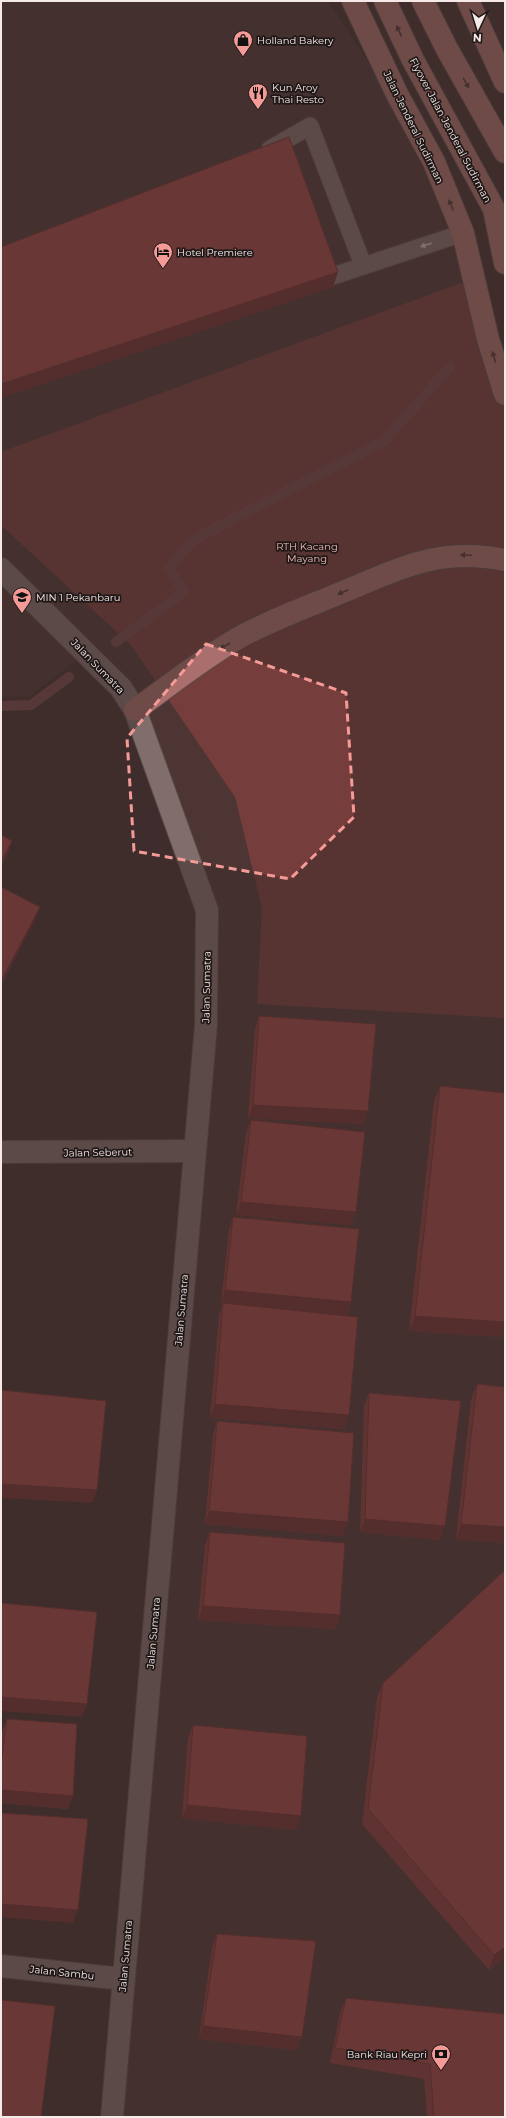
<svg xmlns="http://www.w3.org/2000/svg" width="506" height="2118" font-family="Montserrat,sans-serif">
  <rect width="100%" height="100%" fill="#3e2d2c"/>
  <!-- built -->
  <g fill="#4d3534">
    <polygon points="1,1 328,1 383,85 426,170 464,277 505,411 505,2117 115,2117 211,909 138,708 1,565"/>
    <polygon points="1,573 84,655 29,696 1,697"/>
  </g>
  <!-- green -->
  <polygon fill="#753d3b" points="464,282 505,398 505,1018 257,1004 262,908 235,797 131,645 1,525 1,452"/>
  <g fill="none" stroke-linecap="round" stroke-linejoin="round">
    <!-- stream -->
    <g stroke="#764649" stroke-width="10">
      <polyline points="116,642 184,592 169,568 195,539 384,441 450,367"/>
      <polyline points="1,706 31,705 69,677"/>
    </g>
    <!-- lane casing -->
    <g stroke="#5b4c4b" stroke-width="19">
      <g id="lane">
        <polyline points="270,149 310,126 363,265"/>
        <polyline points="315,282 463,233"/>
      </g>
    </g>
    <!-- street casing -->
    <g stroke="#5b4c4b" stroke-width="24">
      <g id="street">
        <polyline points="1,1152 195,1151"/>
        <polyline points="1,1966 123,1979"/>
      </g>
    </g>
    <!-- secondary casing -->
    <g stroke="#5b4c4b" stroke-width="24">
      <polyline id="secondary" points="1,569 121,688 135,710 207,910 206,1025 112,2117"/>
    </g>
    <!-- primary casing -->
    <g stroke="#5b4c4b" stroke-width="24">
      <g id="primary">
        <polyline points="353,1 397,94 434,162 463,233 488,339 505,394"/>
        <polyline points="385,1 413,60 494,209 505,263"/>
        <polyline points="423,1 447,49 505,152"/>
        <polyline points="468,1 505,82"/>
        <path d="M 135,710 C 170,685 203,658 240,637 C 273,619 310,606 345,591 C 403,567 441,547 505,560"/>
      </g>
    </g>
    <!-- lane -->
    <use href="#lane" stroke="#816d6c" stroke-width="17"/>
    <!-- street -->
    <use href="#street" stroke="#816d6c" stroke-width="22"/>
    <!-- secondary -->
    <use href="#secondary" stroke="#816d6c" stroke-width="22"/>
    <!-- primary -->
    <use href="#primary" stroke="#aa6f6c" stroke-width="22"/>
  </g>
  <!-- wall -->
  <g fill="#883a38">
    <polygon points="259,1016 368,1111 363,1124 248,1118 255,1029"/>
    <polygon points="440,1086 505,1093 505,1330 502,1337 409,1331 434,1101"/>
    <polygon points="251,1120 351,1225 236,1215 246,1133"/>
    <polygon points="233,1217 351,1302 347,1315 277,1308 349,1415 344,1429 210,1418 219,1316 223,1303 221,1303 229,1230"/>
    <polygon points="477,1384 505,1543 456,1539 471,1400"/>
    <polygon points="369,1393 440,1540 360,1532 364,1406"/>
    <polygon points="217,1421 343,1536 205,1524 213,1435"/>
    <polygon points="210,1532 340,1615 336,1629 198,1620 205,1545"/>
    <polygon points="383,1683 505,1958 489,1970 362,1824 377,1698"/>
    <polygon points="7,1719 73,1796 68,1809 1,1803 1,1739 2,1732"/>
    <polygon points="193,1725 296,1830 182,1818 188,1738"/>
    <polygon points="217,1934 297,2050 199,2039 212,1947"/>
    <polygon points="346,1998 505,2117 427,2117 424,2079 330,2063 340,2013"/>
  </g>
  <!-- shaded-wall -->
  <g fill="#6f2f2e">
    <polygon points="338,272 333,287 1,398 1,384"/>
    <polygon points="12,841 7,856 1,866 1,862"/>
    <polygon points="40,907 34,922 1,986 1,981"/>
    <polygon points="253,1105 368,1111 363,1124 248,1118"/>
    <polygon points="241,1202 356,1212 351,1225 236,1215"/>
    <polygon points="225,1290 351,1302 347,1315 221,1303"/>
    <polygon points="415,1316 505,1322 505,1330 502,1337 409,1331"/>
    <polygon points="215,1404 349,1415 344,1429 210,1418"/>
    <polygon points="1,1484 97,1490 92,1503 1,1498"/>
    <polygon points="209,1511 348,1522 343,1536 205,1524"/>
    <polygon points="365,1519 445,1526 440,1540 360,1532"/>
    <polygon points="461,1524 505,1527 505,1543 456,1539"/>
    <polygon points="203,1606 340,1615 336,1629 198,1620"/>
    <polygon points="1,1697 87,1704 82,1717 1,1711"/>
    <polygon points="1,1790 73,1796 68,1809 1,1803"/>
    <polygon points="187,1805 301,1816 296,1830 182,1818"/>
    <polygon points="1,1904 78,1910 73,1923 1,1917"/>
    <polygon points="505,1947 505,1958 489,1970 494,1955"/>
    <polygon points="203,2026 302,2037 297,2050 199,2039"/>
  </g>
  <!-- building -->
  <g fill="#9e4341" stroke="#6f2f2e">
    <polygon points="289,137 338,272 1,384 1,247"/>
    <polygon points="1,835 12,841 1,862"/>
    <polygon points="1,887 40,907 1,981"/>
    <polygon points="259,1016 376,1024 368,1111 253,1105"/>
    <polygon points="440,1086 505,1093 505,1322 415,1316"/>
    <polygon points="251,1120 365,1132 356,1212 241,1202"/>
    <polygon points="233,1217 359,1229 351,1302 225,1290"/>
    <polygon points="223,1303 358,1317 349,1415 215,1404"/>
    <polygon points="477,1384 505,1387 505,1527 461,1524"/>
    <polygon points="1,1390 106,1401 97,1490 1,1484"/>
    <polygon points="369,1393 461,1401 445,1526 365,1519"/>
    <polygon points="217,1421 354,1433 348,1522 209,1511"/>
    <polygon points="210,1532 345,1543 340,1615 203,1606"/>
    <polygon points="505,1570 505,1947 494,1955 368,1809 383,1683"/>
    <polygon points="1,1603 97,1612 87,1704 1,1697"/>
    <polygon points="7,1719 77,1724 73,1796 1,1790 1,1764"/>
    <polygon points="193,1725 307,1736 301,1816 187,1805"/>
    <polygon points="1,1813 88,1819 78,1910 1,1904"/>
    <polygon points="217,1934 316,1941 302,2037 203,2026"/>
    <polygon points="346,1998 505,2014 505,2117 434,2117 430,2064 335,2048"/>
    <polygon points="1,2000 55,2006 41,2117 1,2117"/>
  </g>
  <!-- one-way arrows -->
  <defs><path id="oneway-solid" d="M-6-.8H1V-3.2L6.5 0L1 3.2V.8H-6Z"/></defs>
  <g fill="#503635">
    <use href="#oneway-solid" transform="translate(399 31) rotate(-115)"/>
    <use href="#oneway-solid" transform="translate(466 83) rotate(61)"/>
    <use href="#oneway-solid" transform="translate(451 205) rotate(-112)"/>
    <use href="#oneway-solid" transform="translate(494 357) rotate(-106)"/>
    <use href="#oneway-solid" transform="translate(466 555) rotate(-178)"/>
    <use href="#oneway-solid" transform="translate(343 592) rotate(157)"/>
    <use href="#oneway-solid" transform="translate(225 646) rotate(149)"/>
  </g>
  <use fill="#cdbebd" href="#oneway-solid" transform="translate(426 245) rotate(162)"/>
  <!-- marked area -->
  <path d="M0 0H506V2118H0ZM 206,644 L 346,693 L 354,817 L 290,879 L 134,851 L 127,738 Z" fill="#3e2d2c" fill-opacity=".55" fill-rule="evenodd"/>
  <path fill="none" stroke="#f59b97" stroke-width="3" stroke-dasharray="8 5" stroke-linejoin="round" d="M 206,644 L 346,693 L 354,817 L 290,879 L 134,851 L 127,738 Z"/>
  <!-- icons -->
  <defs>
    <g id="shop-pin" transform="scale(1)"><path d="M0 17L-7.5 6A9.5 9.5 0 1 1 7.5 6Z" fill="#f59b97" stroke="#1f1817"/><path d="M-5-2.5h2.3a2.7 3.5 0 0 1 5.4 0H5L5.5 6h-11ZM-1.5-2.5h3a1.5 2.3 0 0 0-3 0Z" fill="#111"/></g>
    <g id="restaurant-pin" transform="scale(1)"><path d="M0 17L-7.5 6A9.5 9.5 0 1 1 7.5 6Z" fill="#f59b97" stroke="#1f1817"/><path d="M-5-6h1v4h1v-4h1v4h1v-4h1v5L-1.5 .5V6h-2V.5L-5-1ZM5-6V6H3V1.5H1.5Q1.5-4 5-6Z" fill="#111"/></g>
    <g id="hotel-pin" transform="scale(1)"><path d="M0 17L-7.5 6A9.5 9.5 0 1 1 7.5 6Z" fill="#f59b97" stroke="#1f1817"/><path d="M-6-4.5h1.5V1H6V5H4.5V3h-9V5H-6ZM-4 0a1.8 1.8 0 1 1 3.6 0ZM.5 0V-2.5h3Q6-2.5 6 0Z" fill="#111"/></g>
    <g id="school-pin" transform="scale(1)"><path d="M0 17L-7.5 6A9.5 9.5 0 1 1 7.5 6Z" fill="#f59b97" stroke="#1f1817"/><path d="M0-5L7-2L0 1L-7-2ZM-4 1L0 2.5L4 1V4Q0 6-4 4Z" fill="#111"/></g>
    <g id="bank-pin" transform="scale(1)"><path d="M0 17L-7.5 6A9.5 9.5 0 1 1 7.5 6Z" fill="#f59b97" stroke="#1f1817"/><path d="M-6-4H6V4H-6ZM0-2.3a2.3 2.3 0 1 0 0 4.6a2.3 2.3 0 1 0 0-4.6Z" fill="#111"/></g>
  </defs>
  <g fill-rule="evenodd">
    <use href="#shop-pin" x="243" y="40"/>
    <use href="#restaurant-pin" x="258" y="93"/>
    <use href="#hotel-pin" x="163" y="252"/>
    <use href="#school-pin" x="22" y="597"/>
    <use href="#bank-pin" x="441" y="2054"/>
  </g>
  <g text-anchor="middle" stroke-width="3.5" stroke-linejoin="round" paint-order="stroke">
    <!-- poi labels -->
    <g font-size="10" fill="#f6eae9" stroke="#1f1817" text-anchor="start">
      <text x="257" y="44">Holland Bakery</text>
      <text x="272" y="91">Kun Aroy<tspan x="272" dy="12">Thai Resto</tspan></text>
      <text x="177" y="256">Hotel Premiere</text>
      <text x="36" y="601">MIN 1 Pekanbaru</text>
      <text x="427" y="2058" text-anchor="end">Bank Riau Kepri</text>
    </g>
    <!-- street labels -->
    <g font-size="10" fill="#f6eae9" stroke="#1f1817">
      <text transform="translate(414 127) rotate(64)" y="4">Jalan Jenderal Sudirman</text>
      <text transform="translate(451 130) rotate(62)" y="4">Flyover Jalan Jenderal Sudirman</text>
      <text transform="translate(98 666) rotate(46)" y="4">Jalan Sumatra</text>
      <text transform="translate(206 987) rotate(-89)" y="4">Jalan Sumatra</text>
      <text transform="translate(98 1152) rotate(-1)" y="4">Jalan Seberut</text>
      <text transform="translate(181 1310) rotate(-85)" y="4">Jalan Sumatra</text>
      <text transform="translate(153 1633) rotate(-85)" y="4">Jalan Sumatra</text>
      <text transform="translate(125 1956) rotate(-85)" y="4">Jalan Sumatra</text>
      <text transform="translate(62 1972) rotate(6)" y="4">Jalan Sambu</text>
    </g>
    <!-- park labels -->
    <g font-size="10" fill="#efbab7" stroke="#1f1817">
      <text x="307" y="550">RTH Kacang<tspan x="307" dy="12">Mayang</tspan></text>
    </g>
  </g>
  <!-- border -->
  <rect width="506" height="2118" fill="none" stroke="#f6eae9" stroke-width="4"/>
  <!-- north arrow -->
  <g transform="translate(478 28) rotate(184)" stroke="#1f1817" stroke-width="3" paint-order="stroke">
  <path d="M0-3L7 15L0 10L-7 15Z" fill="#f6eae9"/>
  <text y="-6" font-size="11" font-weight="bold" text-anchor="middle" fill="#f6eae9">N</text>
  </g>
</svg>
